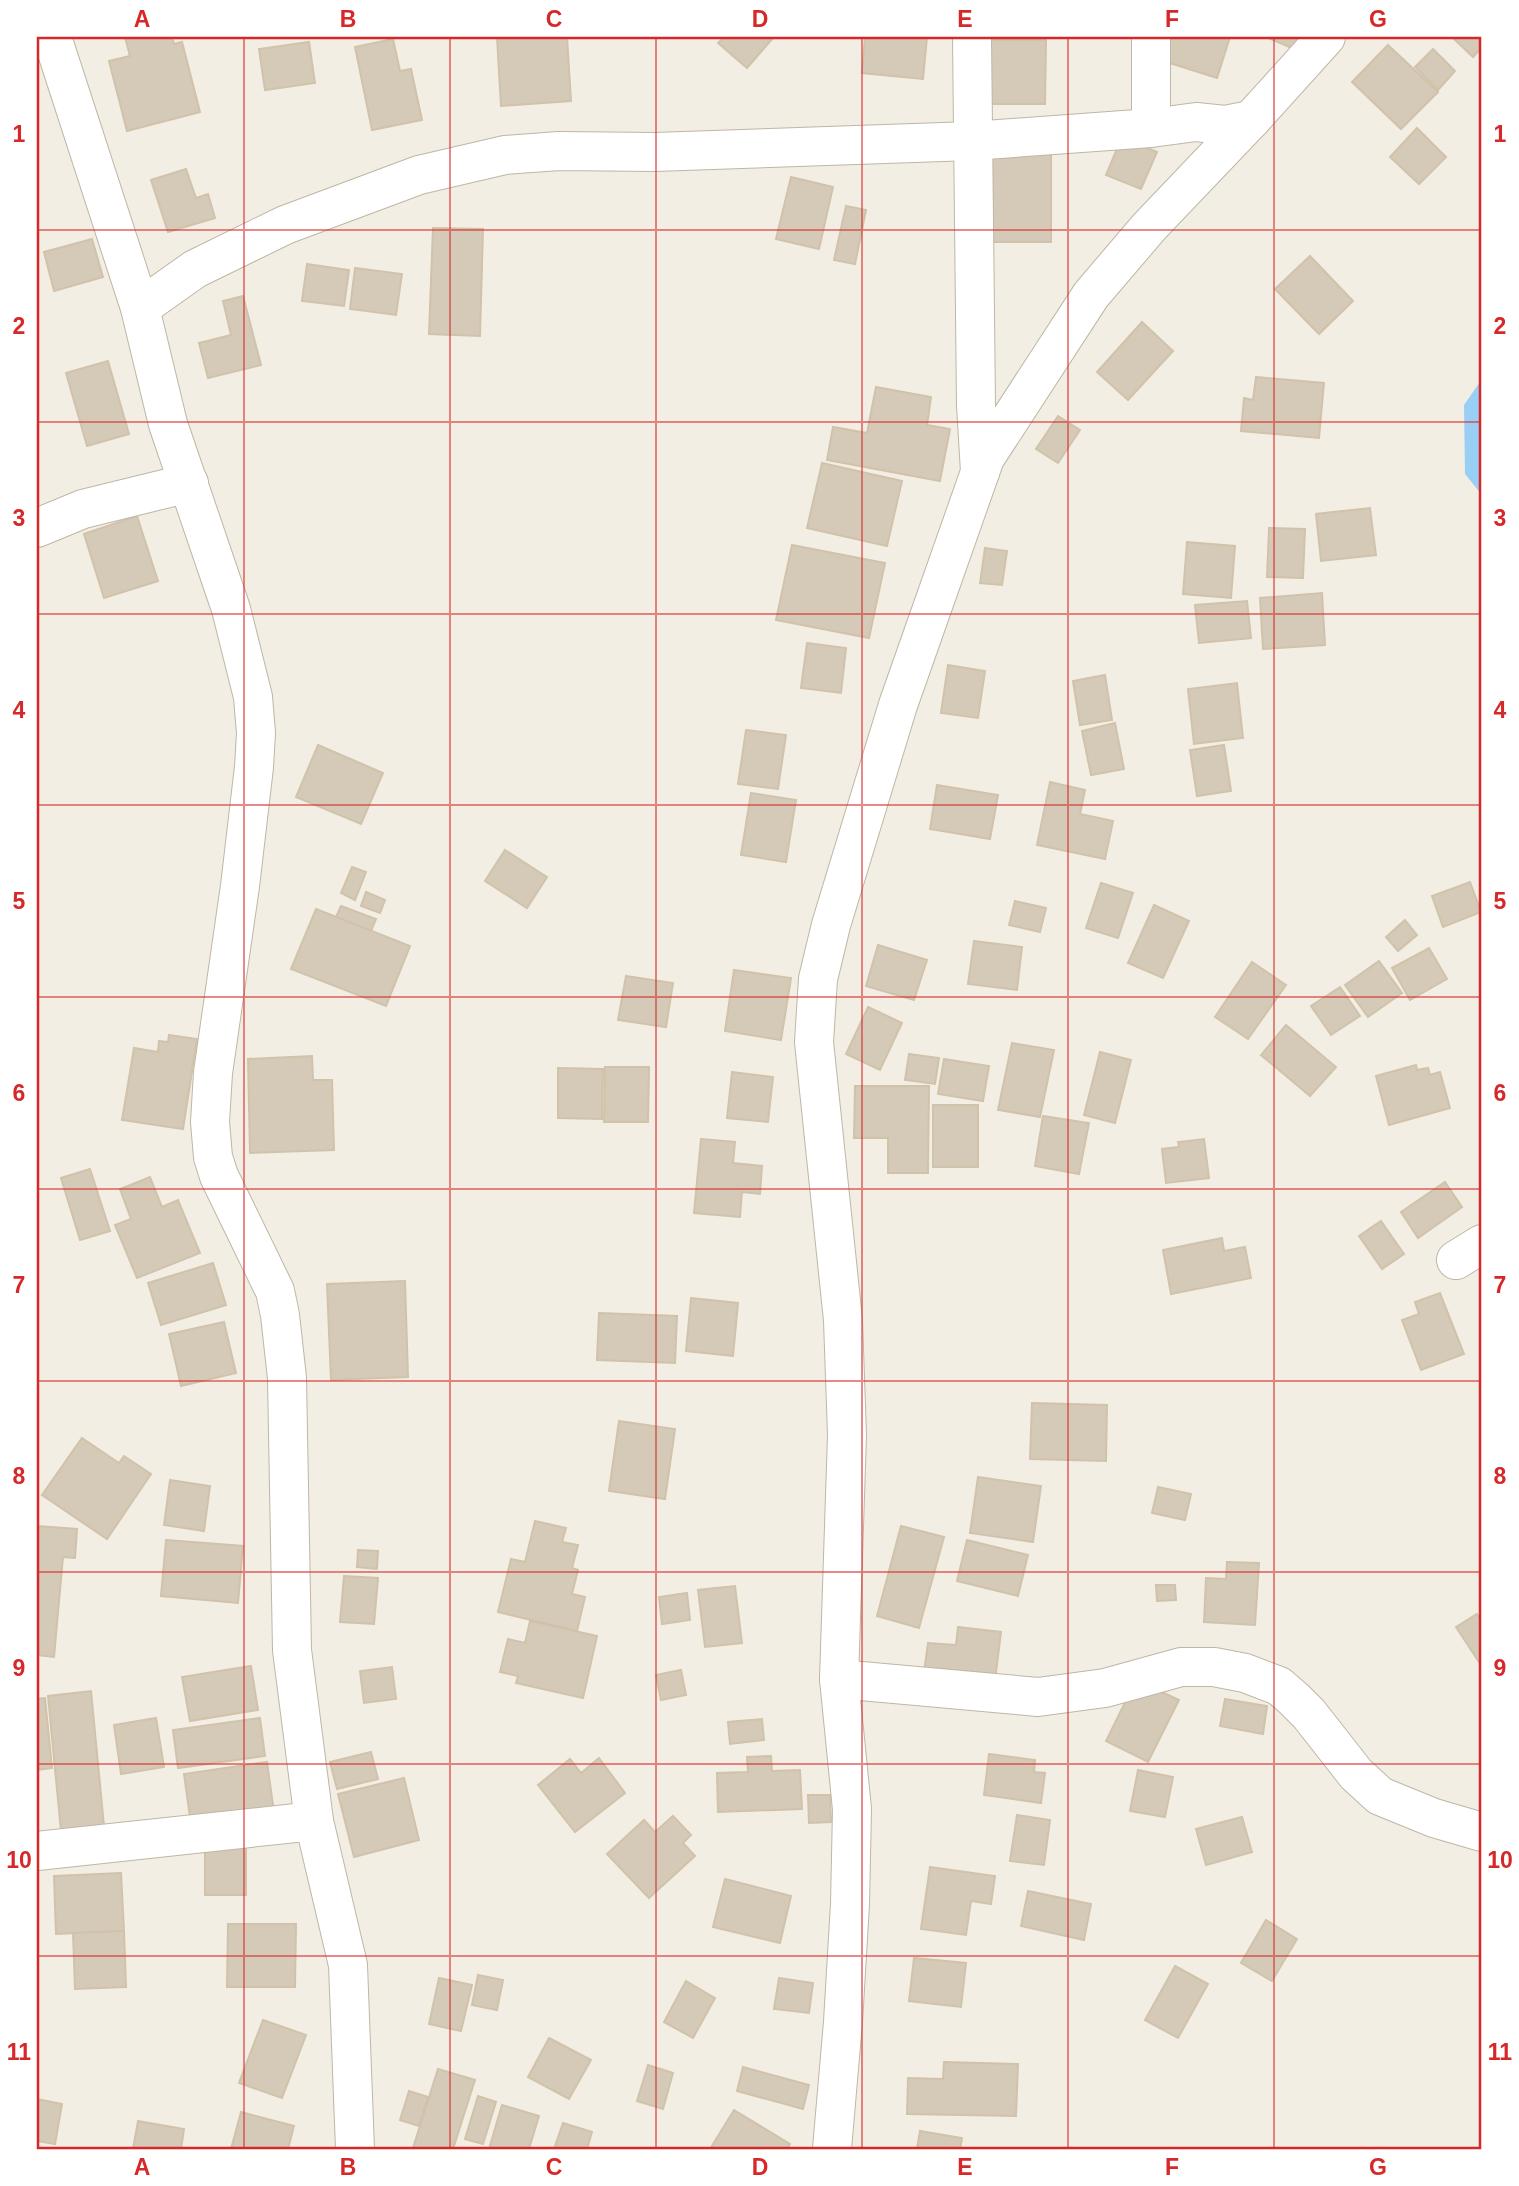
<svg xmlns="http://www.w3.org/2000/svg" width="1519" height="2186" font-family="Arial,sans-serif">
  <rect width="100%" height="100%" fill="#f3eee3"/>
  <!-- water -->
  <polygon fill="#99cff5" points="1482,379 1482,495 1465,474 1464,405"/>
  <!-- building -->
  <g fill="#d5cab8" stroke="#d1c2aa" stroke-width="2">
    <polygon points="125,37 172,37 174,44 182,42 200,112 127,131 109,61 130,56"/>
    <polygon points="497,37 567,37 571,101 501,106"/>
    <polygon points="724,37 774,37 747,68 718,43"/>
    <polygon points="865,37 927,37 923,79 862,73"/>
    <polygon points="1161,37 1230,37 1217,78 1154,58"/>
    <polygon points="1266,37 1311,37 1303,53"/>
    <polygon points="1452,37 1482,37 1482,47 1473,57"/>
    <polygon points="393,39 400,71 411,69 422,120 372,130 355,47"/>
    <polygon points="989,40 1046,40 1045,104 988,104"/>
    <polygon points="309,42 315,83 265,90 259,49"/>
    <polygon points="1388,45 1438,92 1401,129 1352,82"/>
    <polygon points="1433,49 1455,71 1438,90 1415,67"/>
    <polygon points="1417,128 1446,157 1419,184 1390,157"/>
    <polygon points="1122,137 1157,152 1141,189 1106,175"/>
    <rect x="990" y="146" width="61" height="96"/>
    <polygon points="186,169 196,198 208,194 215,218 168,232 151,180"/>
    <polygon points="791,177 833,187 819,249 776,239"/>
    <polygon points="846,206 866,210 855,264 834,260"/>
    <polygon points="433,228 483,229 480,336 429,334"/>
    <polygon points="92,239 103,277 54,291 44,252"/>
    <polygon points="1310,256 1353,301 1319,334 1275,289"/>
    <polygon points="307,264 349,270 344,306 302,301"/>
    <polygon points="355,268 402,274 396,315 350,309"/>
    <polygon points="243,296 261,365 208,378 199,343 231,335 223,301"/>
    <polygon points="1142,322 1173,351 1128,400 1097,372"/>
    <polygon points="108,361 129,434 87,446 66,373"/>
    <polygon points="1256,377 1324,383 1319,438 1241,431 1244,398 1253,400"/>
    <polygon points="876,387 931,397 927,425 950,429 940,481 827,460 833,427 867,433"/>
    <polygon points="1058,416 1080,430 1058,463 1036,449"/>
    <polygon points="822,463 902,481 887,546 807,528"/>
    <polygon points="1370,508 1376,555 1321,561 1316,514"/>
    <polygon points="137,516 158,581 104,598 84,534"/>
    <polygon points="1269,528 1305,529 1303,578 1267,577"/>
    <polygon points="1187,542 1235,546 1231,598 1183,594"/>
    <polygon points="792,545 885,563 869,638 776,620"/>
    <polygon points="985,548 1007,551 1002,585 980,583"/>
    <polygon points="1322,593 1325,645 1263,649 1260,598"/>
    <polygon points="1247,601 1251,638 1199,643 1195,605"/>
    <polygon points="807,643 846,648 841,693 801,688"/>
    <polygon points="948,665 985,671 978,718 941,713"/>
    <polygon points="1105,675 1112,720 1080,725 1073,681"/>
    <polygon points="1237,683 1243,738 1194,744 1188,689"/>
    <polygon points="1115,723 1124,769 1091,775 1082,731"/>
    <polygon points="746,730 786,735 778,789 738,784"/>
    <polygon points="318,745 383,773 361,824 296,797"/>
    <polygon points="1224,745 1231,791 1197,796 1190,750"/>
    <polygon points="1050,782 1085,790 1080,814 1113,821 1105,859 1037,845"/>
    <polygon points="937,785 998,795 990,839 930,829"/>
    <polygon points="751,793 796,800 786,862 741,855"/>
    <polygon points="505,850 547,877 527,908 485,881"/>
    <polygon points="352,867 366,872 355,900 341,893"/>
    <polygon points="1470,882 1481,912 1443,927 1432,896"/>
    <polygon points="1101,883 1133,893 1118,938 1086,928"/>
    <polygon points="366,892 385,900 380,913 361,906"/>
    <polygon points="1015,901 1046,908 1040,932 1009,925"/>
    <polygon points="1154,905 1189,921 1163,978 1128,963"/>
    <polygon points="341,906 376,919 371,931 336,917"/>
    <polygon points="316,909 410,946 386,1006 291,969"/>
    <polygon points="1405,920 1417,935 1398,951 1386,937"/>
    <polygon points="974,941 1022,947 1017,990 968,984"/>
    <polygon points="878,945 927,960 914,1000 866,986"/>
    <polygon points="1429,948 1447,979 1410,1000 1392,968"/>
    <polygon points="1379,961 1402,993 1368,1017 1345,985"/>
    <polygon points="1252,962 1286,985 1248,1039 1215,1017"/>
    <polygon points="734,970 791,978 781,1040 725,1031"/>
    <polygon points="626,976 673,983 666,1027 618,1020"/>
    <polygon points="1340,987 1360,1016 1331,1035 1311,1006"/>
    <polygon points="868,1007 902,1023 880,1070 846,1054"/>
    <polygon points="1286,1025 1336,1067 1310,1096 1261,1055"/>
    <polygon points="169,1035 197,1039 183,1129 122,1120 134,1048 158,1052 159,1041 168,1042"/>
    <polygon points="1012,1043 1054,1050 1040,1117 998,1110"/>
    <polygon points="1100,1052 1131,1060 1115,1123 1084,1115"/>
    <polygon points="909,1054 939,1058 935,1084 905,1080"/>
    <polygon points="312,1056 313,1080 332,1080 334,1150 250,1153 248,1059"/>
    <polygon points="944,1059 989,1066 983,1101 938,1094"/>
    <polygon points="1416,1065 1417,1070 1428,1068 1430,1075 1440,1072 1450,1108 1389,1125 1376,1076"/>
    <polygon points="605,1067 649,1067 648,1122 604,1122"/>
    <polygon points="558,1068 603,1069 602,1119 558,1118"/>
    <polygon points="732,1072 773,1077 768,1122 727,1118"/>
    <polygon points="855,1086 929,1086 928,1173 888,1173 888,1138 854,1138"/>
    <rect x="933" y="1105" width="45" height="62"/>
    <polygon points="1043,1116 1089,1123 1079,1174 1035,1166"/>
    <polygon points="701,1139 735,1142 733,1163 762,1166 760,1194 742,1192 740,1217 694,1213"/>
    <polygon points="1204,1139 1209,1178 1166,1183 1162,1149 1179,1147 1178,1142"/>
    <polygon points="90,1169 110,1231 80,1240 61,1178"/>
    <polygon points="150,1177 162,1207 178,1200 200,1253 137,1278 115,1225 131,1219 120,1189"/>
    <polygon points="1445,1182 1462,1207 1418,1238 1401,1212"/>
    <polygon points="1381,1221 1404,1254 1382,1269 1359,1236"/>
    <polygon points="1222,1238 1224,1251 1245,1247 1251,1278 1171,1294 1163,1250"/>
    <polygon points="213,1263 226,1305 161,1325 148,1283"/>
    <polygon points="405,1281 408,1377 331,1380 327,1284"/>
    <polygon points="1440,1293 1464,1354 1421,1370 1402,1320 1419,1314 1415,1302"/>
    <polygon points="691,1298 738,1303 733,1356 686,1351"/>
    <polygon points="599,1313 677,1316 675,1363 597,1360"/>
    <polygon points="224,1322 236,1373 181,1386 169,1334"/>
    <polygon points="1032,1403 1107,1405 1106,1461 1030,1459"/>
    <polygon points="619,1421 675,1429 665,1499 609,1491"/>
    <polygon points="82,1438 119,1463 124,1456 151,1474 107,1539 42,1495"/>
    <polygon points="978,1477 1041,1486 1033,1542 970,1533"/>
    <polygon points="170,1480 210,1486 204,1531 164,1525"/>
    <polygon points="1158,1487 1191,1494 1185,1520 1152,1513"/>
    <polygon points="535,1521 566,1528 562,1542 578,1545 572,1568 578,1570 572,1594 585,1597 577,1631 498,1612 511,1559 525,1562"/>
    <polygon points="37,1526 77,1529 75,1558 63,1557 54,1657 37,1655"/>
    <polygon points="901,1526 944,1537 919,1628 877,1616"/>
    <polygon points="166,1540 243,1546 238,1603 161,1596"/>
    <polygon points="967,1540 1028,1555 1018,1596 957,1581"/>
    <polygon points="358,1550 378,1551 377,1569 357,1567"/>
    <polygon points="1227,1562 1259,1563 1255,1625 1204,1622 1206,1578 1226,1579"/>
    <polygon points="344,1576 378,1578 374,1624 340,1622"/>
    <polygon points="1156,1585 1175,1585 1176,1600 1157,1601"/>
    <polygon points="735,1586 742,1643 705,1647 698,1590"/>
    <polygon points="687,1593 690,1620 662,1624 659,1597"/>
    <polygon points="1477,1614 1482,1623 1481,1665 1456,1627"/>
    <polygon points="530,1621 597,1636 583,1698 516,1683 518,1676 500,1672 508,1639 525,1643"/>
    <polygon points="958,1627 1001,1632 994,1689 923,1680 928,1643 956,1645"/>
    <polygon points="251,1666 258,1710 190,1721 182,1677"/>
    <polygon points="392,1667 396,1699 364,1703 360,1671"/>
    <polygon points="681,1670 686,1695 661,1700 656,1675"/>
    <polygon points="1136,1680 1179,1700 1148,1762 1106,1741"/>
    <polygon points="91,1691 104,1826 61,1831 48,1696"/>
    <polygon points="45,1698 52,1768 37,1770 37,1699"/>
    <polygon points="1225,1699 1267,1706 1263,1734 1220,1726"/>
    <polygon points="156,1718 164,1767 121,1774 114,1725"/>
    <polygon points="260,1718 265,1756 178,1768 173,1730"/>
    <polygon points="762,1719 764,1740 730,1744 728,1722"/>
    <polygon points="371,1752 378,1779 337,1789 330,1762"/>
    <polygon points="989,1754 1035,1760 1034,1772 1045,1773 1041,1803 984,1795"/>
    <polygon points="771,1756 772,1771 800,1770 802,1809 718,1812 717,1773 748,1772 747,1757"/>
    <polygon points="599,1758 625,1793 575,1832 538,1785 570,1759 581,1773"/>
    <polygon points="267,1762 274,1812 191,1824 184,1774"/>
    <polygon points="1138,1770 1173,1777 1165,1817 1130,1811"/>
    <polygon points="404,1778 419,1840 354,1857 338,1794"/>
    <polygon points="808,1795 830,1795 831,1822 809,1823"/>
    <polygon points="1017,1815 1050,1820 1044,1865 1010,1861"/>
    <polygon points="673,1816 691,1835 683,1843 695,1856 649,1898 607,1854 644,1820 655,1832"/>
    <polygon points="1242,1817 1252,1852 1206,1865 1196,1829"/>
    <rect x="205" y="1846" width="41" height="49"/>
    <polygon points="930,1867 995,1876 991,1904 971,1901 966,1935 921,1929"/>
    <polygon points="121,1873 124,1931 56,1934 54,1876"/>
    <polygon points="725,1879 791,1896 780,1943 713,1927"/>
    <polygon points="1028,1891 1091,1904 1084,1940 1021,1926"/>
    <polygon points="1266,1920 1297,1939 1272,1981 1241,1963"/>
    <polygon points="228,1924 296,1924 295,1987 227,1987"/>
    <polygon points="124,1931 126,1987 75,1989 73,1933"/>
    <polygon points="914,1958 966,1963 961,2007 909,2001"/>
    <polygon points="1175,1966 1208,1984 1178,2038 1145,2020"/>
    <polygon points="478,1975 503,1980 497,2010 472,2005"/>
    <polygon points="439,1978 472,1985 461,2031 429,2024"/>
    <polygon points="779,1978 813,1983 809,2013 774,2009"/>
    <polygon points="686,1981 715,1998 693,2038 664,2022"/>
    <polygon points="263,2020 306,2035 282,2098 239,2083"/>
    <polygon points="549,2038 591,2060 569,2099 528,2077"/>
    <polygon points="944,2062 1018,2064 1016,2116 907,2114 908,2078 943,2079"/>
    <polygon points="648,2065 673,2073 663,2109 637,2101"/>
    <polygon points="743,2067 809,2085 803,2109 737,2091"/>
    <polygon points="438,2069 475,2080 453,2149 418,2149 413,2148"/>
    <polygon points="409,2091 428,2097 419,2126 400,2120"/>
    <polygon points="478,2096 496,2102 483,2144 465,2139"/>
    <polygon points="37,2099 62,2104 55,2144 37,2141"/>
    <polygon points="502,2105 539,2116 529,2149 489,2149"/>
    <polygon points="734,2110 790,2144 787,2149 710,2149"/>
    <polygon points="241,2112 294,2126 288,2149 231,2149"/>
    <polygon points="138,2121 184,2129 181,2149 133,2149"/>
    <polygon points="563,2123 592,2132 587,2149 554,2149"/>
    <polygon points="920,2131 962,2138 960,2149 917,2149"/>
  </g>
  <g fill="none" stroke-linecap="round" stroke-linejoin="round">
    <!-- minor casing -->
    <g stroke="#bfb6a5" stroke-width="40">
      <g id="minor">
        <polyline points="52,37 140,308 168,424 231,609 253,697 256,733 254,767 240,886 213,1073 210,1122 213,1157 219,1176 275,1291 280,1315 287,1378 292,1650 314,1821 348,1965 355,2149"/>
        <polyline points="972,37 976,405 980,472"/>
        <polyline points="1151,128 1151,37"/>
        <polyline points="140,308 195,269 285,225 419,175 505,155 559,151 654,152 972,141 1151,128 1196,122 1225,125 1251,120"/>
        <polyline points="37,528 83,509 189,483"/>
        <polyline points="1456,1260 1482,1244"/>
        <polyline points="839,1679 1038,1697 1105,1688 1181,1667 1214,1667 1245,1673 1279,1686 1294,1699 1309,1714 1356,1774 1380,1796 1434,1818 1482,1832"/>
        <polyline points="37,1851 314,1821"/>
        <polyline points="832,2149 843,2022 850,1904 852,1809 839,1679 847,1435 843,1320 814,1042 818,979 831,925 898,705 985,458 1091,295 1149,227 1251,120 1326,37"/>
      </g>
    </g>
    <!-- minor -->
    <use href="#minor" stroke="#fff" stroke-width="38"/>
  </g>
  <!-- grid -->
  <path fill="none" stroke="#d62828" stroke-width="2" stroke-opacity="0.55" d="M 244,37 L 244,2149M 450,37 L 450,2149M 656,37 L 656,2149M 862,37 L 862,2149M 1068,37 L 1068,2149M 1274,37 L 1274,2149M 37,230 L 1482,230M 37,422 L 1482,422M 37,614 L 1482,614M 37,805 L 1482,805M 37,997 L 1482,997M 37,1189 L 1482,1189M 37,1381 L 1482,1381M 37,1572 L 1482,1572M 37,1764 L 1482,1764M 37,1956 L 1482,1956"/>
  <!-- border -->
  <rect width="1519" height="2186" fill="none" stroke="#ffffff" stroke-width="77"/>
  <rect x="38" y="38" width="1442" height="2110" fill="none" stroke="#d62828" stroke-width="2.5"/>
  <g font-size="23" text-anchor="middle" font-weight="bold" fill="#d62828">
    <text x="142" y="27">A</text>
    <text x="348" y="27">B</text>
    <text x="554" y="27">C</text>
    <text x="760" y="27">D</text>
    <text x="965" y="27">E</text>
    <text x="1172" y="27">F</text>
    <text x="1378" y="27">G</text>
    <text x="19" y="142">1</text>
    <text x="1500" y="142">1</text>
    <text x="19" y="334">2</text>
    <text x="1500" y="334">2</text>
    <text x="19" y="526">3</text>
    <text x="1500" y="526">3</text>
    <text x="19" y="718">4</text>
    <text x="1500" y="718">4</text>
    <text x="19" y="909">5</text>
    <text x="1500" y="909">5</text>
    <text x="19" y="1101">6</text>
    <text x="1500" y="1101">6</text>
    <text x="19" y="1293">7</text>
    <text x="1500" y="1293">7</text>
    <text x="19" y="1484">8</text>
    <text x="1500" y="1484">8</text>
    <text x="19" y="1676">9</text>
    <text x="1500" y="1676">9</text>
    <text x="19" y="1868">10</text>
    <text x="1500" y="1868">10</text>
    <text x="19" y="2060">11</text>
    <text x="1500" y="2060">11</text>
    <text x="142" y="2175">A</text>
    <text x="348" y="2175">B</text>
    <text x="554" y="2175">C</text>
    <text x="760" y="2175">D</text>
    <text x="965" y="2175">E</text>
    <text x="1172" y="2175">F</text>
    <text x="1378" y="2175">G</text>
  </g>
</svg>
